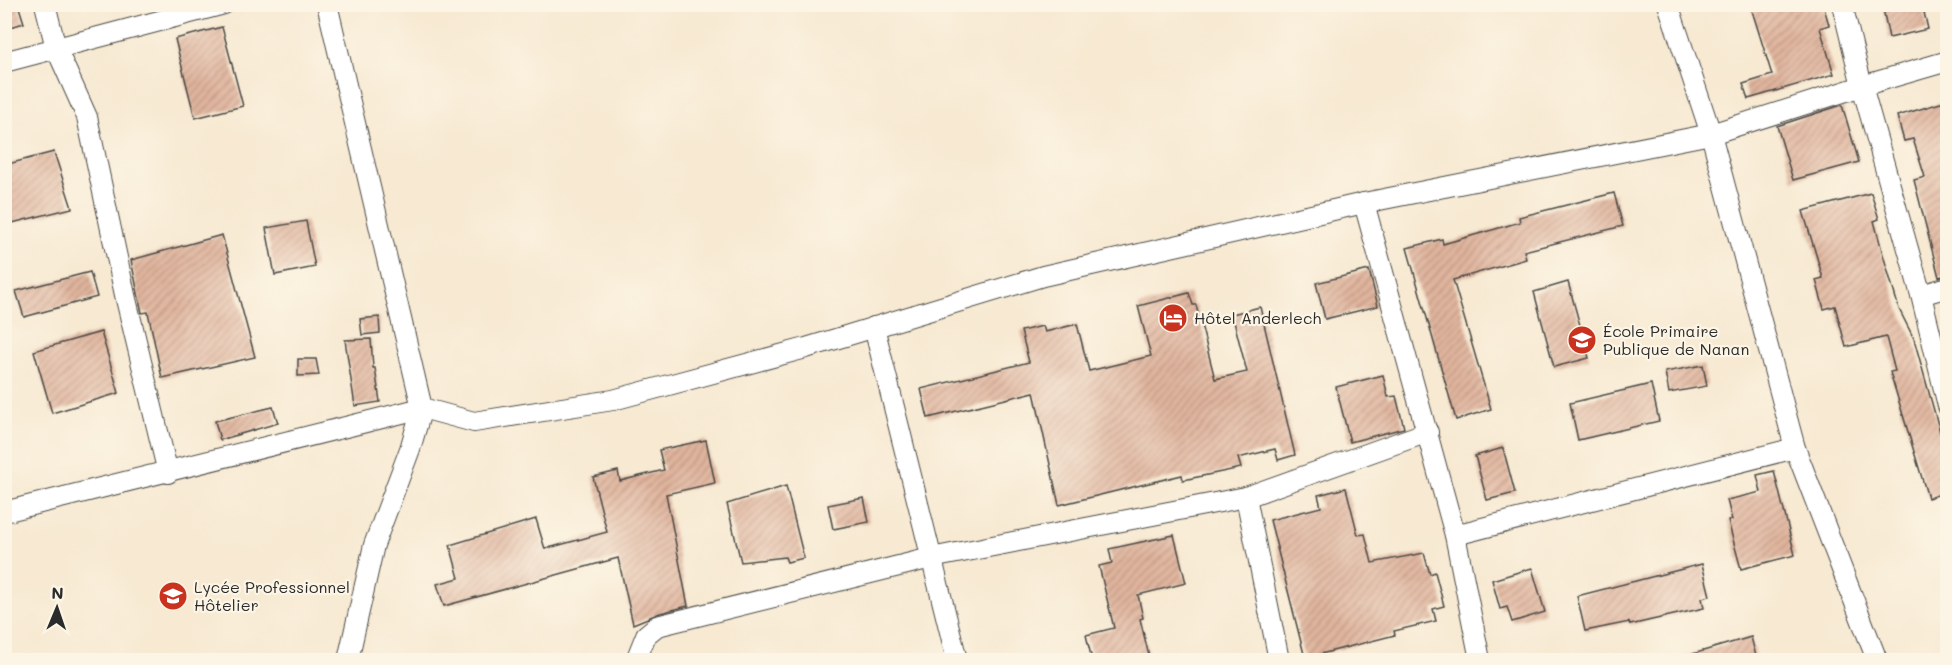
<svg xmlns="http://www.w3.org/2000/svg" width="1952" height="665" font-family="Mali,sans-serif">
  <defs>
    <pattern id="building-hatch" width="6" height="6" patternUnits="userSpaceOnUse" patternTransform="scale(1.5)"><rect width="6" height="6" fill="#e1b59e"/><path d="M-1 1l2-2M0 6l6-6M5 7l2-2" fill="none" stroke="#b79381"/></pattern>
  </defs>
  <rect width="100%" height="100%" fill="#fcf5e5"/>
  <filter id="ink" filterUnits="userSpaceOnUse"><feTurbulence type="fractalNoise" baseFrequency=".0167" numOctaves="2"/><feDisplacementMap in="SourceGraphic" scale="12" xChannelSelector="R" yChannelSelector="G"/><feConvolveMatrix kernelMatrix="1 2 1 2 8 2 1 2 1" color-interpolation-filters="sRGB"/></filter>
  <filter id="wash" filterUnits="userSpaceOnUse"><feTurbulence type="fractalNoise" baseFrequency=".008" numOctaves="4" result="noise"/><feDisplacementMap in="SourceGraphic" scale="24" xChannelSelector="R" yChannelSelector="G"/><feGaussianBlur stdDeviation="1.35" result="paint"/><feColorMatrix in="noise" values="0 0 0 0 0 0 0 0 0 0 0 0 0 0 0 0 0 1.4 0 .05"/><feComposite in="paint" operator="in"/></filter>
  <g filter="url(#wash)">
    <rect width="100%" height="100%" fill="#f7e9d2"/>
    <g id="blocks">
      <!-- building -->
      <g fill="url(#building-hatch)">
        <polygon points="4,4 18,4 24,23 4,29"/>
        <polygon points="1750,4 1823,4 1829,25 1820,28 1834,74 1748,99 1743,84 1772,75"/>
        <polygon points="1882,4 1922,4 1928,29 1889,38"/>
        <polygon points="222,27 243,106 195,118 175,39"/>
        <polygon points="1947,101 1947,275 1939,277 1914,180 1925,177 1913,139 1904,141 1897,116"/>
        <polygon points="1842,105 1859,162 1793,180 1777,126"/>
        <polygon points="54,152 72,208 4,225 4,165"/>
        <polygon points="1614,193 1623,226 1524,251 1526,259 1453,280 1491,409 1456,420 1407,248 1442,239 1443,244 1520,222 1519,217"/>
        <polygon points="1871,193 1879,219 1874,221 1884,258 1899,309 1914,339 1947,457 1947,492 1928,498 1890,372 1895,371 1886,337 1846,347 1835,306 1824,309 1816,280 1823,278 1803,211"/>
        <polygon points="306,221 315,267 275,275 266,228"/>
        <polygon points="222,235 255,357 162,378 148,312 142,313 131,260"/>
        <polygon points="1369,270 1378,306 1325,319 1316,283"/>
        <polygon points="90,272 97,297 24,317 16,291"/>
        <polygon points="1568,282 1589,358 1554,367 1534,292"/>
        <polygon points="1189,293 1193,305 1196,305 1215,379 1247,372 1232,314 1260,307 1295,455 1278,460 1275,449 1238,458 1241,468 1183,480 1182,475 1059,505 1034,392 928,418 921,389 1029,362 1021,331 1043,326 1045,332 1077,324 1089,371 1151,356 1138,306"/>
        <polygon points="379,317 380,333 362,335 360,319"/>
        <polygon points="101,332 119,393 52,413 34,351"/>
        <polygon points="371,339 373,368 375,368 380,402 355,406 345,340"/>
        <polygon points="298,359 316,359 319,375 298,376"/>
        <polygon points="1703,365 1707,386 1669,393 1665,372"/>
        <polygon points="1383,375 1388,397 1396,396 1404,428 1350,442 1336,387"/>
        <polygon points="1651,384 1659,421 1578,440 1570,403"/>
        <polygon points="273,407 278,423 220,440 215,421"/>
        <polygon points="706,440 715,483 666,494 688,606 660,613 633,624 618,558 444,606 437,584 459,578 450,545 536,519 545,549 607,532 593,477 618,471 620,481 664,470 659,450"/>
        <polygon points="1503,448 1515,493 1487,500 1475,456"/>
        <polygon points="1774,471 1795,555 1741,569 1728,521 1732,520 1727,500 1761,492 1757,475"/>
        <polygon points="786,486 804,558 787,562 785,557 741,562 727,504"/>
        <polygon points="1346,488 1358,535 1365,534 1372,563 1424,553 1430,574 1435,572 1444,606 1433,609 1436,621 1394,631 1395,635 1305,658 1270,520 1321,507 1318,495"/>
        <polygon points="864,498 869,522 833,529 828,505"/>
        <polygon points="1174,535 1186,583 1138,595 1143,618 1140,619 1150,660 1092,660 1086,635 1114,628 1099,566 1112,563 1109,549"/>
        <polygon points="1702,564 1710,596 1702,598 1704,608 1630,625 1629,622 1585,631 1577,596"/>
        <polygon points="1532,568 1545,612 1512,622 1507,607 1500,609 1492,580"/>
        <polygon points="1751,637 1757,660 1687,660 1686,656"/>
      </g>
    </g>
  </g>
  <g filter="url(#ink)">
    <use href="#blocks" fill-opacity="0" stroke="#4a4844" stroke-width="1.5"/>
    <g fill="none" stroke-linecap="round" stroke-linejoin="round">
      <!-- minor casing -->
      <g stroke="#4a4844" stroke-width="22">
        <g id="minor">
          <polyline points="45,4 56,48 87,117 125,295 168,473"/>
          <polyline points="327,4 422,408 410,449 374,545 348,660"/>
          <polyline points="1668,4 1711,134 1795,448 1877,660"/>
          <polyline points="1948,61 1862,86 1921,295 1948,406"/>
          <polyline points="4,62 224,4"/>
          <polyline points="1364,203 1455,535 1480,660"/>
          <polyline points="1921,295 1948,287"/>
          <polyline points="874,327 957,660"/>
          <polyline points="1246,497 1279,660"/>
          <polyline points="4,512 422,408 474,422 613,400 806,348 1043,276 1364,203 1711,134 1862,86 1842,4"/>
          <polyline points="1455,535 1795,448"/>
          <polyline points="636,660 646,635 657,626 931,558 1246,497 1428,432"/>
        </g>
      </g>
      <!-- minor -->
      <use href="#minor" stroke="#fff" stroke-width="20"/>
    </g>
  </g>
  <!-- icons -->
  <defs>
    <g id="hotel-disc" transform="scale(1.5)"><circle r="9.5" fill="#c8321e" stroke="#fcf5e5"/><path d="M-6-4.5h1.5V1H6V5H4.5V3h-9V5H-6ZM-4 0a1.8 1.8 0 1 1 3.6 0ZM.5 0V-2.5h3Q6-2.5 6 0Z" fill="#fff"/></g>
    <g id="school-disc" transform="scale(1.5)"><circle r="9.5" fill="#c8321e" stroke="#fcf5e5"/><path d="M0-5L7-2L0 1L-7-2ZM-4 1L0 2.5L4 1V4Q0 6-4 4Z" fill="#fff"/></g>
  </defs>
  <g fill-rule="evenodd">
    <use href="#hotel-disc" x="1173" y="318"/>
    <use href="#school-disc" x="1582" y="340"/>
    <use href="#school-disc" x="173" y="596"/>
  </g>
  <g text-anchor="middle" stroke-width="4.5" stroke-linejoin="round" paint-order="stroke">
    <!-- poi labels -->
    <g font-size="16" fill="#2b2b2b" stroke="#fcf5e5" text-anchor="start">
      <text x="1194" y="324">Hôtel Anderlech</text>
      <text x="1603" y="337">École Primaire<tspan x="1603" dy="18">Publique de Nanan</tspan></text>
      <text x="194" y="593">Lycée Professionnel<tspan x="194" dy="18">Hôtelier</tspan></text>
    </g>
  </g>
  <!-- margin -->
  <rect width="1952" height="665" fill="none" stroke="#fcf5e5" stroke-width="24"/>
  <!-- north arrow -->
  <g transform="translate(57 608) rotate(2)" stroke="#fcf5e5" stroke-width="4.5" paint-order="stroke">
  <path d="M0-4.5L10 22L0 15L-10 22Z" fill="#2b2b2b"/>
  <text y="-9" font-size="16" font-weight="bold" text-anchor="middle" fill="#2b2b2b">N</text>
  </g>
</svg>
